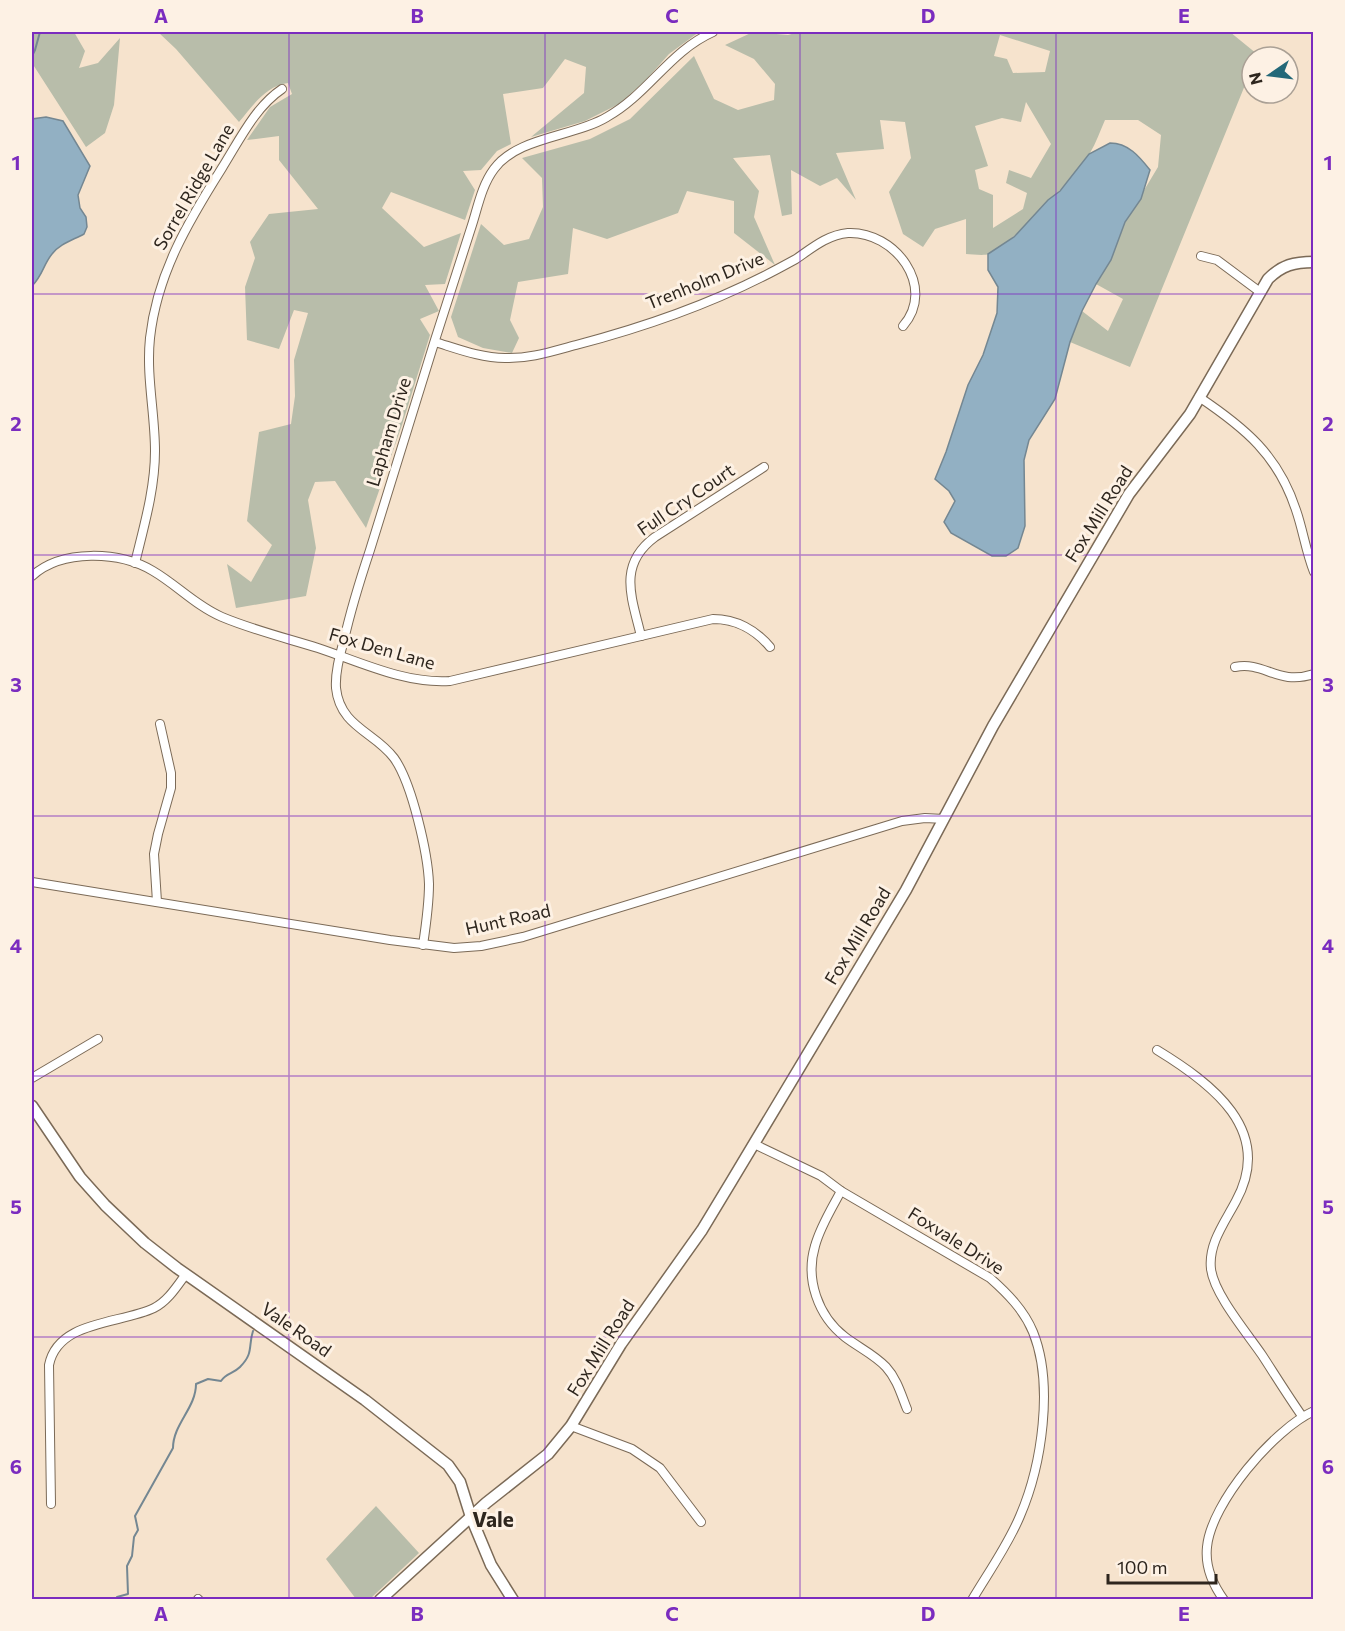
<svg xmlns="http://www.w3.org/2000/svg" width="1345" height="1631" font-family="Commissioner,sans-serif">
  <rect width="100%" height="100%" fill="#f6e3cd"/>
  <!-- green -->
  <g fill="#b8bdaa" fill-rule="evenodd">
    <polygon points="32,32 74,32 85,51 79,68 98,63 120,38 114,105 105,133 86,147 32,63"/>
    <path d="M 158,32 L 699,32 L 669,54 L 645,81 L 619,104 L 585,121 L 531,137 L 584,93 L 586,67 L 565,59 L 543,88 L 503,94 L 511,144 L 497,151 L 481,170 L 463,171 L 475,190 L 465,220 L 391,192 L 382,208 L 424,247 L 461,233 L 445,284 L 425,285 L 439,311 L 420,319 L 430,335 L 402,425 L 366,528 L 335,481 L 315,482 L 308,500 L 316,548 L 306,596 L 236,608 L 227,564 L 251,582 L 272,545 L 247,521 L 259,432 L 291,424 L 295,396 L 294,360 L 308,313 L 294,310 L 279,349 L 247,340 L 245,287 L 255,258 L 250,242 L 269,214 L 318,209 L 279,160 L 279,136 L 247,140 L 270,107 L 292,94 L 288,83 C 265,86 253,106 239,122 L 176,49 Z"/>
    <path d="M 753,32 L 788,35 L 799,32 L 1230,32 L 1257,54 L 1256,57 L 1252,57 L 1252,68 L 1130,367 L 1070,342 L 1082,311 L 1108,331 L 1123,299 L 1096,284 L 1111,260 L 1125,222 L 1158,167 L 1161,135 L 1138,120 L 1105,120 C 1100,131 1096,143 1090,153 C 1078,173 1008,248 989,254 C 983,256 972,254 966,254 L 966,219 L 935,229 L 923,247 L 903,234 L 889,192 L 911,158 L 905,122 L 880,120 L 884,149 L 836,153 L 856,200 L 837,178 L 820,186 L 791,170 L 792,214 L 782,216 L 770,155 L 733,158 L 759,191 L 754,217 L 775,265 L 734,233 L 734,201 L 687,191 L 678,213 L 607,239 L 573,228 L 568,274 L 518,282 L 510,320 L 519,338 L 512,353 L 483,348 L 458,337 L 451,317 L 481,224 L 504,245 L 529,239 L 543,207 L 542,178 L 522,158 L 590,139 L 630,119 L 694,56 L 714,99 L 738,110 L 774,100 L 775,84 L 754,59 L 725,45 ZM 1000,35 L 1050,51 L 1045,72 L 1013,73 L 1007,59 L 994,56 ZM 1026,102 L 1051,144 L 1031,178 L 1009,170 L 1006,183 L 1027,193 L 1023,209 L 993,228 L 993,195 L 979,189 L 975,170 L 988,166 L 975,126 L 1002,118 L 1021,122 Z"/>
    <polygon points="376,1506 419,1553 370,1599 356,1599 326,1559"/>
  </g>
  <!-- water -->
  <g fill="#92b0c3" stroke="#748792" stroke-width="1.5">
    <path d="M 46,117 L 63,121 L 90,166 L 78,195 L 80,208 L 86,217 L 87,227 L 84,234 C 73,240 59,244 52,254 C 43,265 43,275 32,286 L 32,119 Z"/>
    <path d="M 1110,143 C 1128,143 1139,156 1150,170 L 1141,199 L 1125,222 L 1111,260 L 1096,284 L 1082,311 L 1070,342 L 1055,399 L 1029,440 L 1024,460 L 1025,526 L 1018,548 L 1006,556 L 992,556 L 951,533 L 944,522 L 955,501 L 949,491 L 935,479 L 946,452 L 968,385 L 983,355 L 997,313 L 998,287 L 988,270 L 988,254 L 1014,237 L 1048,200 L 1060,191 L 1089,154 Z"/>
  </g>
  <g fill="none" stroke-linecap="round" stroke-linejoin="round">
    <!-- stream -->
    <g stroke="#748792" stroke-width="2">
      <polyline points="32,56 35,50 40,32"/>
      <path d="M 116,1600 L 117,1597 L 128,1594 L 127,1566 L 132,1556 L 134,1537 L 138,1530 L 135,1516 L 173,1448 C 173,1424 196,1408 196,1384 L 208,1379 L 221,1381 C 226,1373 233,1374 240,1367 C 254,1353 248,1346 253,1331"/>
    </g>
    <!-- minor casing -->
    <g stroke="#7b6a57" stroke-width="10">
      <g id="minor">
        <polyline points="1201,256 1217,260 1260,292"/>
        <path d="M 435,342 C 458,349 481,358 505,358 C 530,359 553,351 576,345 C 641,328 705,306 764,276 C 774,271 785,265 796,259 C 812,248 827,235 848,233 C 895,231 937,287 903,326"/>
        <path d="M 1199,397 C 1245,428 1278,455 1296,510 C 1303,530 1306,552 1314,572"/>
        <path d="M 135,563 C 144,526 155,489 155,451 C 155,413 146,376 150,338 C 157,274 188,222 222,168 C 239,141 255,107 282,89"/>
        <path d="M 32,576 C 62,549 119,551 153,571 C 177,585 196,606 222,617 C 253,630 286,638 318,648 C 360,662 405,684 450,681 L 713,619 C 736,619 756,630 770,647"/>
        <path d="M 641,636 C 632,598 617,565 655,537 L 764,467"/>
        <path d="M 1235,667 C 1265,661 1277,686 1314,674"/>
        <polyline points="32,882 390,940 454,948 481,946 523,937 902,821 925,818 944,819"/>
        <polyline points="157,902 154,854 158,834 171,788 171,773 160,724"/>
        <path d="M 423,945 C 426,925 429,905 429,884 C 428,854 412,783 394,758 C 375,732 340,727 336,688 C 335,672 340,655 344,640 C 351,609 360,580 370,550 C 392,480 414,410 435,340 C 447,302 460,263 472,225 C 478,206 482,185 494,169 C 517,137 574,137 607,117 C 648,94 670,51 713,32"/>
        <path d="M 1157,1050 C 1211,1083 1275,1130 1236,1201 C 1225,1222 1208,1244 1211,1269 C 1214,1294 1247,1333 1262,1355 C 1275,1375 1288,1396 1302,1416"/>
        <polyline points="32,1078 98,1039"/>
        <path d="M 754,1144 L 821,1176 L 841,1191 L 990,1278 C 1007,1293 1024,1310 1033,1332 C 1054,1384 1042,1465 1020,1516 C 1008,1545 988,1573 972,1600"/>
        <path d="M 841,1191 C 832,1208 820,1227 815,1246 C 805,1279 818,1316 845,1337 C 858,1347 875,1355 886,1367 C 897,1379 901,1394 907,1409"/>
        <polyline points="571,1426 632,1449 660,1468 701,1522"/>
        <path d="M 51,1504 L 49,1365 C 58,1320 121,1324 154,1308 C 168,1301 177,1286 186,1274"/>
        <polyline points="198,1599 199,1600"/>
        <path d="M 1224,1600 C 1213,1585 1205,1566 1207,1547 C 1211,1503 1274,1429 1314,1411"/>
      </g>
    </g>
    <!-- major casing -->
    <g stroke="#7b6a57" stroke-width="13">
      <g id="major">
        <polyline points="32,1106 80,1177 105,1205 145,1243 177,1268 365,1400 448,1465 460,1482 471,1517 491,1565 513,1600"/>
        <path d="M 380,1600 L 486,1503 L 548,1454 L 571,1426 L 621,1344 L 702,1230 L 731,1182 L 906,890 L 993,726 L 1129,494 L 1190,414 L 1268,279 C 1282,265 1294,262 1314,262"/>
      </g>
    </g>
    <!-- minor -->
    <use href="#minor" stroke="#fff" stroke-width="8"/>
    <!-- major -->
    <use href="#major" stroke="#fff" stroke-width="10"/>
  </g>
  <!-- grid -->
  <path fill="none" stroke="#7b2cbf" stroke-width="1.5" stroke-opacity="0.55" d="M 289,32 L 289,1600M 545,32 L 545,1600M 800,32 L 800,1600M 1056,32 L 1056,1600M 32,294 L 1314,294M 32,555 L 1314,555M 32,816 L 1314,816M 32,1076 L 1314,1076M 32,1337 L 1314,1337"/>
  <g text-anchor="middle" stroke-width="6" stroke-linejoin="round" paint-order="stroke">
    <!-- street labels -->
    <g font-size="18" fill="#2e261e" stroke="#fdf1e4">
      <text transform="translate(194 187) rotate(-60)" y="6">Sorrel Ridge Lane</text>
      <text transform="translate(705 281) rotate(-22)" y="6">Trenholm Drive</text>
      <text transform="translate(389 432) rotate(-73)" y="6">Lapham Drive</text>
      <text transform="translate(686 500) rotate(-34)" y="6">Full Cry Court</text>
      <text transform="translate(1099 514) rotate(-58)" y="6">Fox Mill Road</text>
      <text transform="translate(382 649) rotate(16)" y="6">Fox Den Lane</text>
      <text transform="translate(508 920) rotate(-13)" y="6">Hunt Road</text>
      <text transform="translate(858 936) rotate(-59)" y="6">Fox Mill Road</text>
      <text transform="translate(956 1241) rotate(32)" y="6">Foxvale Drive</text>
      <text transform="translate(296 1330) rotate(35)" y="6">Vale Road</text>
      <text transform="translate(601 1348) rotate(-58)" y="6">Fox Mill Road</text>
    </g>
    <!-- quarter labels -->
    <g font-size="21" font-weight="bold" fill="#2e261e" stroke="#fdf1e4">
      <text x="493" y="1527">Vale</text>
    </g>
  </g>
  <!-- border -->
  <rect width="1345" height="1631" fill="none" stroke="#fdf1e4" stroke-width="66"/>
  <!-- north arrow -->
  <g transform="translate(1270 75) rotate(256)"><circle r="28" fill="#fdf1e4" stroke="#aaa095" stroke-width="1.5"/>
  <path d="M0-4.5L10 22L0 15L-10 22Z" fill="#236878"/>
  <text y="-9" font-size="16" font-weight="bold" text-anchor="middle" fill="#2e261e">N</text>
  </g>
  <!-- scale -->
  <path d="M1108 1574v9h108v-9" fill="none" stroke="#2e261e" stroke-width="3"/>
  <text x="1117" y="1574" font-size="18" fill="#2e261e" stroke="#fdf1e4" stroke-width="4.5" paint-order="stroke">100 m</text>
  <rect x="33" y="33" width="1279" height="1565" fill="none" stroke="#7b2cbf" stroke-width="2"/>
  <g font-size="20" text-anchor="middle" font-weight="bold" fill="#7b2cbf">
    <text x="161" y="23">A</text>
    <text x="417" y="23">B</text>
    <text x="672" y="23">C</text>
    <text x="928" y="23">D</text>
    <text x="1184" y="23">E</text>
    <text x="16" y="170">1</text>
    <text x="1328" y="170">1</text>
    <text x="16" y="431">2</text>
    <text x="1328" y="431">2</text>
    <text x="16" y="692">3</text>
    <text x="1328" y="692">3</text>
    <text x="16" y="953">4</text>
    <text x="1328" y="953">4</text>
    <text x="16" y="1214">5</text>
    <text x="1328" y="1214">5</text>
    <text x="16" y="1474">6</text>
    <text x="1328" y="1474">6</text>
    <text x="161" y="1621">A</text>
    <text x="417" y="1621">B</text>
    <text x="672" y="1621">C</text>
    <text x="928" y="1621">D</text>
    <text x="1184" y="1621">E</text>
  </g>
</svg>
